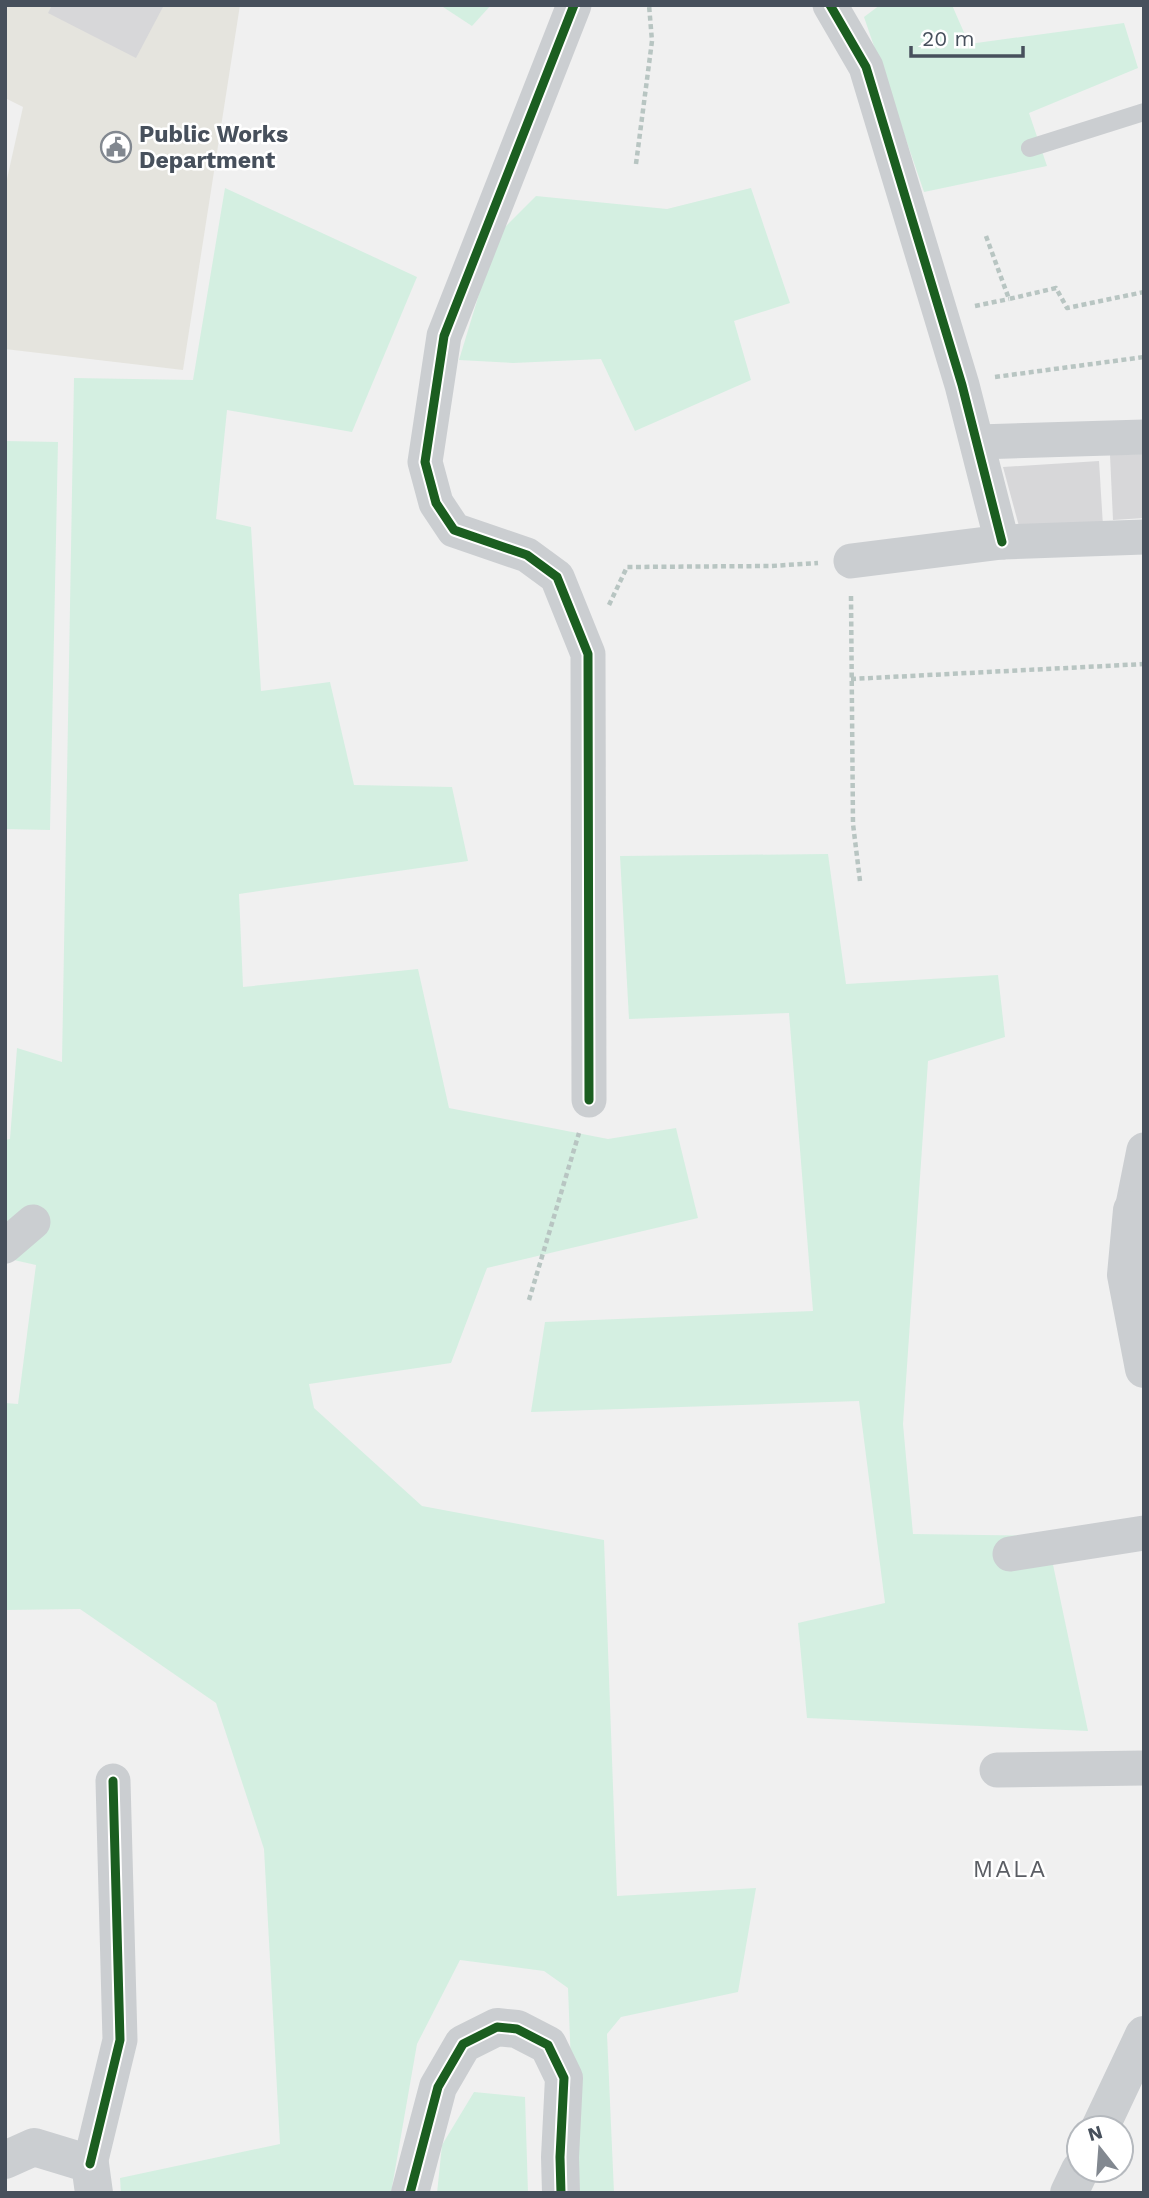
<svg xmlns="http://www.w3.org/2000/svg" width="1149" height="2198" font-family="'Work Sans',sans-serif">
  <rect width="100%" height="100%" fill="#f0f0f0"/>
  <!-- commercial -->
  <polygon fill="#e5e4de" points="5,5 240,5 183,370 5,349 5,188 23,107 5,98"/>
  <!-- green -->
  <g fill="#d4efe1">
    <polygon points="440,5 491,5 472,26"/>
    <polygon points="880,5 952,5 969,44 1124,23 1138,68 1029,113 1047,166 924,192 864,17"/>
    <polygon points="225,188 417,277 352,432 227,410 216,519 251,527 261,691 330,682 354,785 452,787 468,861 239,894 243,987 418,969 449,1108 608,1139 676,1128 698,1218 487,1268 451,1363 309,1384 314,1408 422,1506 604,1540 617,1896 756,1888 738,1992 621,2017 607,2034 614,2193 576,2193 568,1988 544,1971 460,1960 417,2044 391,2193 121,2193 120,2178 280,2144 264,1849 216,1703 80,1609 5,1610 5,1403 18,1404 36,1265 5,1258 5,1140 10,1139 17,1048 62,1062 74,378 193,380"/>
    <polygon points="751,188 790,303 734,321 751,380 635,431 601,359 513,363 459,360 497,235 536,196 667,209"/>
    <polygon points="5,441 58,442 50,830 5,829"/>
    <polygon points="828,854 846,984 998,975 1005,1037 928,1061 903,1424 913,1534 1047,1536 1088,1731 807,1718 798,1623 885,1603 859,1401 531,1412 545,1322 813,1311 789,1013 629,1019 620,856"/>
    <polygon points="474,2092 525,2097 528,2193 437,2193 442,2145"/>
  </g>
  <!-- building -->
  <g fill="#d7d7d9">
    <polygon points="52,5 164,5 136,58 48,13"/>
    <polygon points="1144,454 1144,518 1113,520 1110,455"/>
    <polygon points="1099,461 1103,526 1020,530 1003,467"/>
  </g>
  <g fill="none" stroke-linecap="round" stroke-linejoin="round">
    <!-- path -->
    <g stroke="#b8c5c2" stroke-width="4.5" stroke-dasharray="5 3.5" stroke-linecap="butt">
      <polyline points="636,164 652,41 649,5"/>
      <polyline points="986,236 1009,299 1056,288 1067,308 1144,292"/>
      <polyline points="975,306 1009,299"/>
      <polyline points="995,377 1144,357"/>
      <polyline points="851,596 853,824 860,881"/>
      <polyline points="609,605 627,567 771,566 818,563"/>
      <polyline points="851,679 1144,664"/>
      <polyline points="529,1300 579,1133"/>
    </g>
    <!-- service -->
    <polyline stroke="#cbced1" stroke-width="18" points="1030,148 1144,112"/>
    <!-- minor -->
    <g stroke="#cbced1" stroke-width="35">
      <polyline points="574,5 444,336 425,462 436,503 454,530 527,555 557,577 588,654 589,1100"/>
      <polyline points="830,5 866,67 962,385 1002,542"/>
      <polyline points="978,442 1144,437"/>
      <polyline points="851,561 1002,542 1144,537"/>
      <polyline points="1132,1210 1144,1150"/>
      <polyline points="5,1246 33,1222"/>
      <polyline points="1010,1554 1144,1533"/>
      <polyline points="997,1770 1144,1768"/>
      <polyline points="90,2164 120,2040 113,1781"/>
    </g>
    <!-- tertiary -->
    <g stroke="#cbced1" stroke-width="38">
      <polyline points="1144,1212 1132,1210 1126,1275 1144,1369"/>
      <polyline points="1100,2128 1144,2035"/>
      <polyline points="5,2160 34,2147 90,2164 94,2193"/>
      <polyline points="410,2193 438,2087 463,2044 497,2027 517,2029 548,2045 564,2078 560,2157 561,2193"/>
      <polyline points="1069,2193 1080,2170"/>
    </g>
    <!-- cycleway casing -->
    <g stroke="#fff" stroke-width="13">
      <g id="cycleway">
        <polyline points="574,5 444,336 425,462 436,503 454,530 527,555 557,577 588,654 589,1100"/>
        <polyline points="830,5 866,67 962,385 1002,542"/>
        <polyline points="90,2164 120,2040 113,1781"/>
        <polyline points="410,2193 438,2087 463,2044 497,2027 517,2029 548,2045 564,2078 560,2157 561,2193"/>
      </g>
    </g>
    <!-- cycleway -->
    <use href="#cycleway" stroke="#1b5e20" stroke-width="9"/>
  </g>
  <!-- icons -->
  <defs>
    <g id="civic-ring" transform="scale(1.575)"><circle r="9.5" fill="#fff" stroke="#828890" stroke-width="1.5"/><path d="M-.6-6.5H3V-4.5H.6V-3L4-1V1h2V6H-6V1h2V-1L-.6-3ZM-1.2 2.5V6h2.4V2.5Z" fill="#828890"/></g>
  </defs>
  <g fill-rule="evenodd">
    <use href="#civic-ring" x="116" y="147"/>
  </g>
  <g text-anchor="middle" stroke-width="5" stroke-linejoin="round" paint-order="stroke">
    <!-- poi labels -->
    <g font-size="23" font-weight="bold" fill="#47505c" stroke="#fff" text-anchor="start">
      <text x="139" y="142">Public Works<tspan x="139" dy="26">Department</tspan></text>
    </g>
    <!-- neighbourhood labels -->
    <g font-size="24" letter-spacing="2" fill="#5b5e64" stroke="#fff">
      <text x="1010" y="1877">MALA</text>
    </g>
  </g>
  <!-- border -->
  <rect width="1149" height="2198" fill="none" stroke="#47505c" stroke-width="14"/>
  <!-- north arrow -->
  <g transform="translate(1100 2149) rotate(343)"><circle r="33" fill="#ffffff" stroke="#b5b9be" stroke-width="2"/>
  <path d="M0-5L12 26L0 18L-12 26Z" fill="#828890"/>
  <text y="-10" font-size="19" font-weight="bold" text-anchor="middle" fill="#47505c">N</text>
  </g>
  <!-- scale -->
  <path d="M911 46v10h112v-10" fill="none" stroke="#47505c" stroke-width="3.5"/>
  <text x="922" y="46" font-size="21" fill="#47505c" stroke="#ffffff" stroke-width="5" paint-order="stroke">20 m</text>
</svg>
